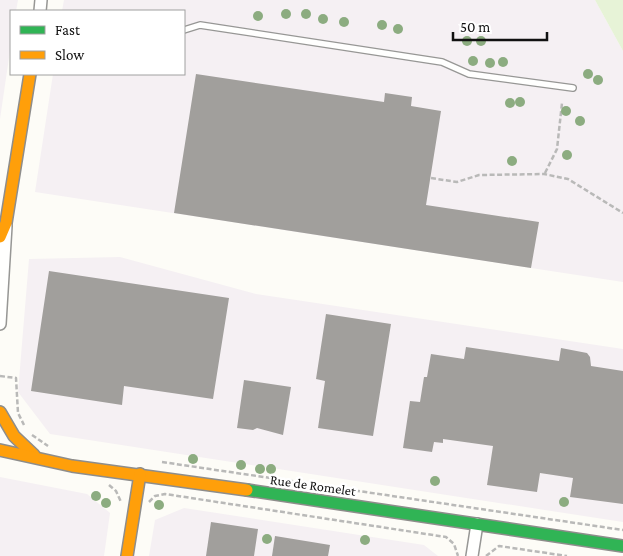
<svg xmlns="http://www.w3.org/2000/svg" width="623" height="556" font-family="'Crimson Pro',serif">
  <rect width="100%" height="100%" fill="#fdfcf7"/>
  <!-- industrial -->
  <g fill="#f5f0f3">
    <polygon points="0,0 18,0 16,11 11,11 11,44 0,119"/>
    <polygon points="64,0 595,0 623,51 623,282 35,192 53,74 184,74 184,11 62,11"/>
    <polygon points="120,257 256,294 623,349 623,522 50,434 18,392 29,259"/>
    <polygon points="0,477 87,494 110,513 104,556 0,556"/>
    <polygon points="184,508 424,545 438,556 149,556 155,520"/>
  </g>
  <!-- green -->
  <polygon fill="#e7f3d7" points="595,0 623,0 623,51"/>
  <!-- building -->
  <g fill="#a19f9c">
    <polygon points="196,74 384,102 385,93 412,97 411,106 441,111 426,205 539,222 531,268 174,213"/>
    <polygon points="49,271 229,298 213,399 124,386 122,405 31,391"/>
    <polygon points="326,314 391,324 373,436 318,428 325,381 316,379"/>
    <polygon points="466,347 559,361 561,348 587,353 590,357 591,366 623,371 623,504 570,497 573,478 540,473 537,492 487,485 493,446 443,439 443,443 434,442 432,452 403,448 410,401 420,402 424,377 427,377 431,354 464,359"/>
    <polygon points="244,380 291,387 283,435 257,428 253,430 237,428"/>
    <polygon points="211,522 258,529 254,556 206,556"/>
    <polygon points="275,536 330,545 328,556 272,556"/>
  </g>
  <g fill="none" stroke-linecap="round" stroke-linejoin="round">
    <!-- lane casing -->
    <g stroke="#979795" stroke-width="8">
      <polyline id="lane" points="184,30 200,25 442,62 469,74 573,88"/>
    </g>
    <!-- street casing -->
    <g stroke="#979795" stroke-width="14">
      <g id="street">
        <polyline points="40,11 41,0"/>
        <polyline points="0,324 6,226"/>
        <polyline points="472,556 477,524"/>
      </g>
    </g>
    <!-- fast casing -->
    <g stroke="#8e8d8b" stroke-width="14">
      <polyline id="fast" points="247,490 623,546"/>
    </g>
    <!-- slow casing -->
    <g stroke="#8e8d8b" stroke-width="14">
      <g id="slow">
        <polyline points="0,237 6,223 30,74"/>
        <polyline points="0,412 14,436 34,455"/>
        <polyline points="0,450 72,466 247,490"/>
        <polyline points="127,556 140,474"/>
      </g>
    </g>
    <!-- path -->
    <g stroke="#b9b9b8" stroke-width="2.5" stroke-dasharray="5 2.5" stroke-linecap="butt">
      <polyline points="545,173 557,149 562,103"/>
      <polyline points="431,178 457,182 479,175 544,174 568,179 623,213"/>
      <polyline points="0,376 16,378 18,413 24,425"/>
      <polyline points="32,435 48,446"/>
      <polyline points="162,462 623,530"/>
      <polyline points="109,485 116,491 121,502"/>
      <polyline points="149,502 155,496 165,494 446,537 454,544 458,556"/>
      <polyline points="486,556 499,546 567,556"/>
    </g>
    <!-- lane -->
    <use href="#lane" stroke="#fffffe" stroke-width="5.5"/>
    <!-- street -->
    <use href="#street" stroke="#fffffe" stroke-width="11"/>
    <!-- fast -->
    <use href="#fast" stroke="#30b455" stroke-width="11"/>
    <!-- slow -->
    <use href="#slow" stroke="#ff9f0a" stroke-width="11"/>
  </g>
  <!-- trees -->
  <g fill="#8cac80">
    <circle cx="286" cy="14" r="5"/>
    <circle cx="306" cy="14" r="5"/>
    <circle cx="258" cy="16" r="5"/>
    <circle cx="323" cy="19" r="5"/>
    <circle cx="344" cy="22" r="5"/>
    <circle cx="382" cy="25" r="5"/>
    <circle cx="398" cy="29" r="5"/>
    <circle cx="467" cy="41" r="5"/>
    <circle cx="481" cy="41" r="5"/>
    <circle cx="473" cy="61" r="5"/>
    <circle cx="503" cy="62" r="5"/>
    <circle cx="490" cy="63" r="5"/>
    <circle cx="588" cy="74" r="5"/>
    <circle cx="598" cy="80" r="5"/>
    <circle cx="520" cy="102" r="5"/>
    <circle cx="510" cy="103" r="5"/>
    <circle cx="566" cy="111" r="5"/>
    <circle cx="580" cy="121" r="5"/>
    <circle cx="567" cy="155" r="5"/>
    <circle cx="512" cy="161" r="5"/>
    <circle cx="193" cy="459" r="5"/>
    <circle cx="241" cy="465" r="5"/>
    <circle cx="260" cy="469" r="5"/>
    <circle cx="271" cy="469" r="5"/>
    <circle cx="435" cy="481" r="5"/>
    <circle cx="96" cy="496" r="5"/>
    <circle cx="564" cy="502" r="5"/>
    <circle cx="106" cy="503" r="5"/>
    <circle cx="159" cy="505" r="5"/>
    <circle cx="267" cy="539" r="5"/>
    <circle cx="365" cy="540" r="5"/>
  </g>
  <g text-anchor="middle" stroke-width="5" stroke-linejoin="round" paint-order="stroke">
    <!-- street labels -->
    <g font-size="14" fill="#111" stroke="#fff">
      <text transform="translate(313 485) rotate(8)" y="5">Rue de Romelet</text>
    </g>
  </g>
  <!-- legend -->
  <rect x="10" y="10" width="175" height="65" fill="#ffffff" stroke="#a0a0a0"/>
  <rect x="20" y="26" width="25" height="8" fill="#30b455" stroke="#a0a0a0"/>
  <text x="55" y="35" font-size="15" fill="#111111">Fast</text>
  <rect x="20" y="51" width="25" height="8" fill="#ff9f0a" stroke="#a0a0a0"/>
  <text x="55" y="60" font-size="15" fill="#111111">Slow</text>
  <!-- scale -->
  <path d="M453 32v8h94v-8" fill="none" stroke="#111111" stroke-width="2.5"/>
  <text x="460" y="32" font-size="15" fill="#111111" stroke="#ffffff" stroke-width="4" paint-order="stroke">50 m</text>
</svg>
